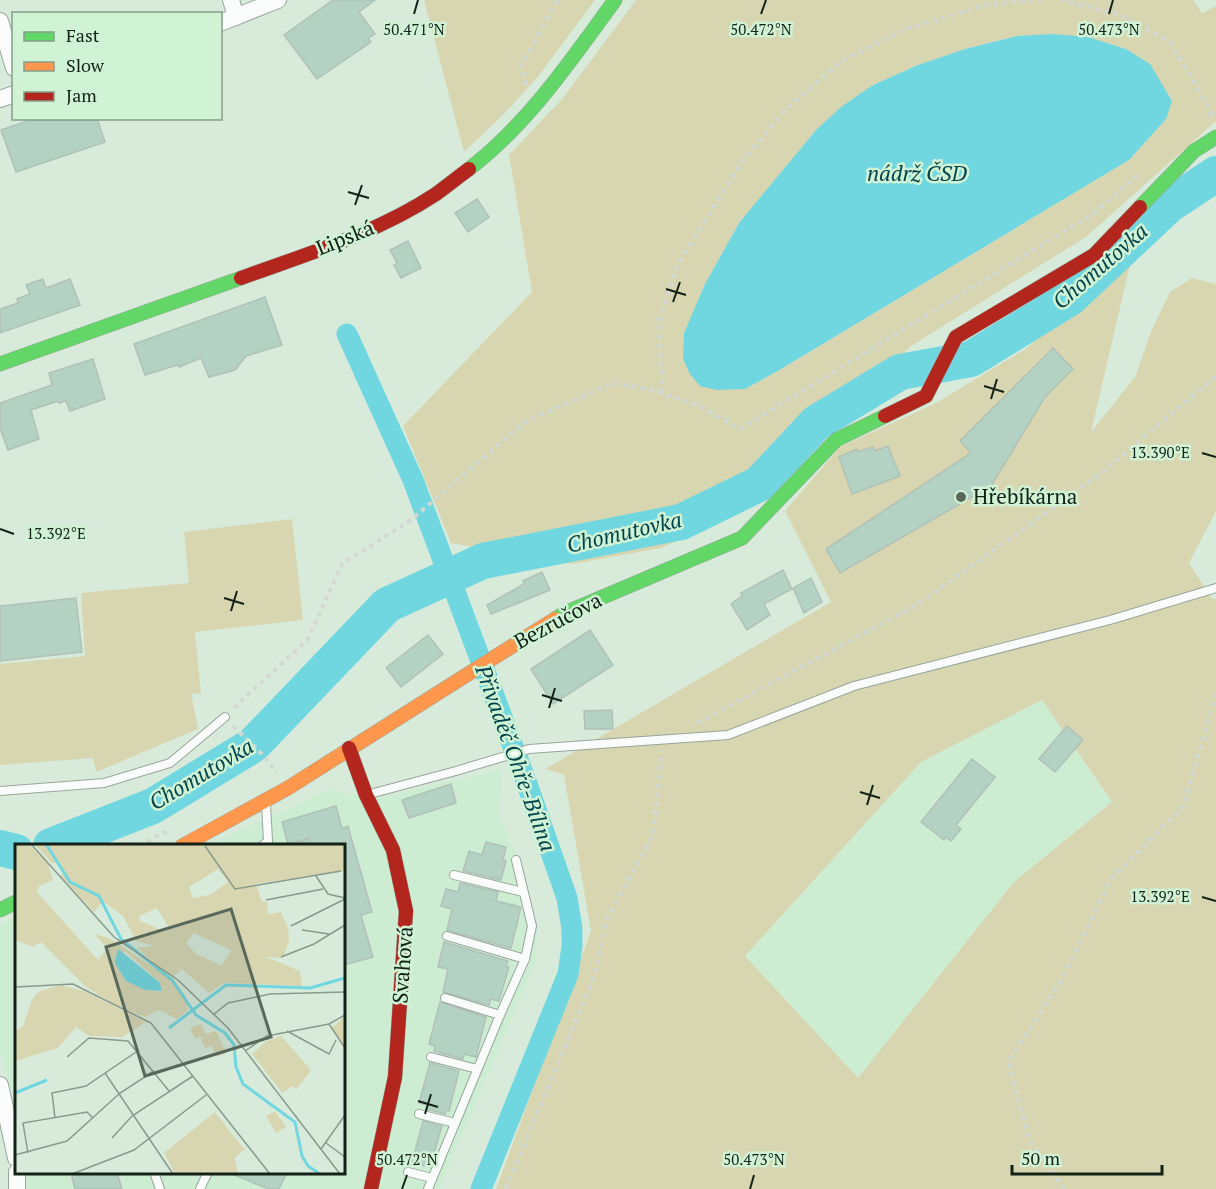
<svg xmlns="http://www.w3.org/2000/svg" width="1216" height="1189" font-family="'PT Serif',serif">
  <rect width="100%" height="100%" fill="#d8ebdb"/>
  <!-- built -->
  <g fill="#cdedd2">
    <polygon points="1042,700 1112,802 1014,882 858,1079 745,956 921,762"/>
    <polygon points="501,770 500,815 526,878 537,932 535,964 439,1189 23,1189 21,1173 344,1172 344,846 208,845 329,790 376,798"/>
    <polygon points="16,918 16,1125 13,1094 0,1053 0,924"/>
  </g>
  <!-- green -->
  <g fill="#d8d6b1" fill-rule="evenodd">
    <polygon points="424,0 595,0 537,78 502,116 464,152"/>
    <path d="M 636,0 L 1193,0 L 1202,13 L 1216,6 L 1216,121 L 1086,237 L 911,346 L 734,515 L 661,548 L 573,564 L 451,543 L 403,426 L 532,292 L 509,155 L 562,99 ZM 1017,36 L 1166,119 L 1129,160 L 776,372 L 745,389 L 684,333 L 705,284 L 739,223 L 873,85 L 918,65 L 965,49 Z"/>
    <path d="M 1130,265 L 1091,432 L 1135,377 L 1151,332 L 1170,292 L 1192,278 L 1216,284 L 1216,511 L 1189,563 L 1212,599 L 1216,599 L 1216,1189 L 496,1189 L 591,931 L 564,775 L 545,769 L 831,602 L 785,511 L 840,447 L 936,403 L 1024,350 ZM 1042,700 L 1112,802 L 1014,882 L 858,1078 L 745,956 L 921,762 Z"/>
    <polygon points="292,519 303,620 195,632 201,693 191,694 198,729 96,772 93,758 0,765 0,664 85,656 81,593 189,583 184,532"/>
  </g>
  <!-- water -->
  <polygon fill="#70d7e1" points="1052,34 1088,37 1126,49 1150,64 1172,101 1166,119 1129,160 776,372 745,389 717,390 700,386 690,374 683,359 684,333 705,284 739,223 816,130 841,107 873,85 918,65 965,49 1017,36"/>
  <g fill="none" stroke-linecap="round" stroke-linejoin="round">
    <!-- canal -->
    <polyline stroke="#70d7e1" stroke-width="21" points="347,334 413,480 526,781 567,898 572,929 572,946 568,974 481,1189"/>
    <!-- river -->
    <g stroke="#70d7e1" stroke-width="36">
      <polyline points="51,846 153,806 253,745 387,605 483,561 681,522 759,484 816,423 900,372 971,359 1070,298 1169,205 1216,174"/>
      <polyline points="0,848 16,852"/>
    </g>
  </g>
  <!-- building -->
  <g fill="#b3d2c3" stroke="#b0c1b7" stroke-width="1.5">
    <polygon points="333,0 375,0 359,12 375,34 368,38 371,42 317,79 284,35"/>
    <polygon points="36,118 97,118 105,142 16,172 1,130"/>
    <polygon points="477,199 489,217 468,232 455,213"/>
    <polygon points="408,241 421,268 401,278 394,265 397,263 390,250"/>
    <polygon points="43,279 46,288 70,279 80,305 0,333 0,309 18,303 17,299 30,294 26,285"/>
    <polygon points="265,297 282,345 246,356 235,370 209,377 201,358 179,367 177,365 145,375 134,344"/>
    <polygon points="1053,348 1073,369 1045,397 991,486 840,573 826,549 971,453 960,441"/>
    <polygon points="93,359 105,399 70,411 66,401 59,403 58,401 31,410 39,439 8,450 0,428 0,403 52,385 49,373"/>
    <polygon points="888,446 900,476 852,494 839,457 857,449 858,452 873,447 875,451"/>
    <polygon points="783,570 792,589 764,604 770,615 747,630 731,604 742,596 741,593"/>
    <polygon points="542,572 550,590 491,614 487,605 524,584 523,581"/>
    <polygon points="811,578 822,602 804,613 793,588"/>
    <polygon points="76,598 82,652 0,661 0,606"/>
    <polygon points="590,630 613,665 553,704 531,669"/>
    <polygon points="428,635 443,654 401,687 386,668"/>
    <polygon points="612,710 613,729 585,729 584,711"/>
    <polygon points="1067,726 1083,740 1055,772 1039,759"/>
    <polygon points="972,759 995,777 956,825 961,829 951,841 946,837 944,840 921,822"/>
    <polygon points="451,784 456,803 409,818 402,800"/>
    <polygon points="336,806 342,829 348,826 372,912 361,915 373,957 344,965 344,846 300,846 300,842 310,838 288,844 282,822"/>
    <polygon points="486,842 506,847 503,860 506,861 501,880 463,871 469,851 482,855"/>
    <polygon points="460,883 498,892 496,901 521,907 511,948 447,930 452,909 441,906 446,889 458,892"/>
    <polygon points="444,942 508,961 506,966 509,967 499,1001 491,999 489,1005 443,992 448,969 438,967"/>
    <polygon points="440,1002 486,1017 476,1057 464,1054 463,1059 434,1051 435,1046 429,1044"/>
    <polygon points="430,1063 459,1071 449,1111 446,1110 445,1114 426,1109 427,1105 419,1103"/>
    <polygon points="423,1121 442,1126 430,1167 412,1163"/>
    <polygon points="71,1173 117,1173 122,1189 75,1189"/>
    <polygon points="230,1173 287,1173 279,1189 268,1189"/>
  </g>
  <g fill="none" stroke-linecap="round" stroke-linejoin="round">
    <!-- lane casing -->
    <g stroke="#97a69a" stroke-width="10">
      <g id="lane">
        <polyline points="0,791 104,783 170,763 225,717"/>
        <polyline points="366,795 456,771 529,749 728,735 854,686 1110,620 1216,588"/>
        <polyline points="262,846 268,841 266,804"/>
        <polyline points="454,875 523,892"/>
        <polyline points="447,936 525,959"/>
        <polyline points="445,998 500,1015"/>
        <polyline points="431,1057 477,1069"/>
        <polyline points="419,1114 455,1123"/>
        <polyline points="154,1172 160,1189"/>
        <polyline points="408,1172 432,1178"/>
        <polyline points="200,1189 208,1172"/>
        <polyline points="428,1189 500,1015 525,959 532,926 516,860"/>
      </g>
    </g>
    <!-- street casing -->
    <g stroke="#97a69a" stroke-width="18">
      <g id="street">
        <polyline points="231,0 236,17"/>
        <polyline points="0,21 14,68"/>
        <polyline points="220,23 278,0"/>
        <polyline points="0,99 14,94"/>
        <polyline points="0,1085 16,1158"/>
        <polyline points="17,1189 17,1172"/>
      </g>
    </g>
    <!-- fast casing -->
    <g stroke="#97a69a" stroke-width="15">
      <g id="fast">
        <path d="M 469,169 C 529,123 571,60 615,0"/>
        <polyline points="1140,207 1194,151 1216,137"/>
        <polyline points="0,364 241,278"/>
        <polyline points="555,619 565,613 742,538 836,440 885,416"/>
        <polyline points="0,910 16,902"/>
      </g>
    </g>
    <!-- slow casing -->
    <g stroke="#97a69a" stroke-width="15">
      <polyline id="slow" points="182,846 288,788 555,619"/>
    </g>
    <!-- jam casing -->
    <g stroke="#97a69a" stroke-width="15">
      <g id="jam">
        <path d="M 241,278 C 307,254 377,233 436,194 C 447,186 458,177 469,169"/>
        <polyline points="885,416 926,396 956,337 1094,255 1140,207"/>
        <polyline points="349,748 366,795 393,850 406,911 395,1077 371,1189"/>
      </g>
    </g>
    <!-- path -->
    <g stroke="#d3d8d3" stroke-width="4" stroke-dasharray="4.5 4.5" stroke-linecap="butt">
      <polyline points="1061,0 1121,15 1170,42 1213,114"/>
      <polyline points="526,85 521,65 558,0"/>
      <polyline points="1209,117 1216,111"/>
      <polyline points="662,393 659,321 678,264 742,162 782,113 840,62 906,29 990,4 1041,0"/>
      <polyline points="234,708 308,639 342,564 411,520 525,422 613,383 651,390 698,405 740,429 1094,213 1141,173"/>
      <polyline points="697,723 918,604 1099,475 1216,376"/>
      <polyline points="233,726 263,755 277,773"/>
      <polyline points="139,846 167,831"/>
      <polyline points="506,1189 595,974 606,920 653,835 662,751"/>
      <polyline points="1064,1189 1029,1139 1008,1062 1062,979 1111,879 1183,807 1216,693"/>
    </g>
    <!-- lane -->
    <use href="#lane" stroke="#f9fcfa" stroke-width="8"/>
    <!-- street -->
    <use href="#street" stroke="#f9fcfa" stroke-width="16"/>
    <!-- fast -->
    <use href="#fast" stroke="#63d668" stroke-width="14"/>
    <!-- slow -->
    <use href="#slow" stroke="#ff974d" stroke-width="14"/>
    <!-- jam -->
    <use href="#jam" stroke="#b3261e" stroke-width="14"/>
  </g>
  <!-- ticks -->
  <path fill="none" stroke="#132116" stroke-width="2" d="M 414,14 L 418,0M 761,14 L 766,0M 1109,14 L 1113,0M 348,192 L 369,198M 355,205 L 362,185M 666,289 L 686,295M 673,302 L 680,282M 984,386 L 1004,392M 991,399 L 997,379M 1202,453 L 1216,457M 0,529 L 14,534M 224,598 L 244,604M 231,611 L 237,591M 542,695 L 562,701M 549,708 L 555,688M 860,792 L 880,798M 867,805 L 873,785M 1202,897 L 1216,901M 418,1101 L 438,1107M 425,1114 L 431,1094M 402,1189 L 407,1175M 750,1189 L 754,1175"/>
  <!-- markers -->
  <circle fill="#58685b" stroke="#d0f3d5" stroke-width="2" cx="961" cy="497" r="6"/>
  <g text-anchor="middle" stroke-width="5" stroke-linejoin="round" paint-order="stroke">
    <!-- street labels -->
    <g font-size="21" fill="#132116" stroke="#d0f3d5">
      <text transform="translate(345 238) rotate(-22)" y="7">Lipská</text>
      <text transform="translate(558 621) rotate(-28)" y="7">Bezručova</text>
      <text transform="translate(403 965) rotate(-86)" y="7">Svahová</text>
    </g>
    <!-- poi labels -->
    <g font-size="21" fill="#132116" stroke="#d0f3d5" text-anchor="start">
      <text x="973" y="504">Hřebíkárna</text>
    </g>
    <!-- water labels -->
    <g font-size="22" font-style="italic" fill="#02444c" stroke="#d0f3d5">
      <text x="917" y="181">nádrž ČSD</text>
      <text transform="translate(1100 266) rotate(-41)" y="8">Chomutovka</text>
      <text transform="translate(624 532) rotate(-13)" y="8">Chomutovka</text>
      <text transform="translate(516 758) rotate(70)" y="8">Přivaděč Ohře-Bílina</text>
      <text transform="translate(201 774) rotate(-31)" y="8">Chomutovka</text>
    </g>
  </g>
  <!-- overview -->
  <g transform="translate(15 844)">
    <rect width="330" height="330" fill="#d8ebdb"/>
    <path d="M 0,0 L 13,0 L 32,17 L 38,36 L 24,42 L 22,48 L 83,116 L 92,104 L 79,90 L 94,94 L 161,138 L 171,153 L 173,166 L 162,175 L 144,166 L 130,173 L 101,162 L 71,143 L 26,98 L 18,103 L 0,96 ZM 110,107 L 144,138 L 146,148 L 130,146 L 111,137 L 100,119 ZM 19,0 L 323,0 L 330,2 L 330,27 L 241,40 L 247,58 L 252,58 L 253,70 L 266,68 L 273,84 L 274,97 L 268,114 L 251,113 L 285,127 L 287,142 L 209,139 L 194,149 L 167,125 L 159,132 L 150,129 L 122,104 L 139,102 L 121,97 L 108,72 L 88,57 L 79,68 L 45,32 L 49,29 L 46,19 L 37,19 ZM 203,25 L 213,38 L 195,51 L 178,54 L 174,43 ZM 142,64 L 154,84 L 151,88 L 125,77 L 124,72 ZM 179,89 L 216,106 L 207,122 L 181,110 L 171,99 ZM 45,141 L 69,147 L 131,178 L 107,193 L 74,192 L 61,183 L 43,204 L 0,217 L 0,188 L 8,182 L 17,156 L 23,148 ZM 330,172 L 330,203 L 317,184 ZM 186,180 L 191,190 L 201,187 L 211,209 L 201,213 L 197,202 L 190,204 L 185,193 L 180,195 L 175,184 ZM 266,192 L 296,226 L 282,245 L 278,242 L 267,249 L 237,210 L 250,198 ZM 260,267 L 271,283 L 261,289 L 251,272 ZM 200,268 L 228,304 L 231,304 L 220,314 L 223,330 L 160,330 L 149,309 Z" fill="#d8d6b1" fill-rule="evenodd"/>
    <path d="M 103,105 L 144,138 L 147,147 L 130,146 L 111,137 L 100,119 Z" fill="#70d7e1"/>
    <path fill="none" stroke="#70d7e1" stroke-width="3" d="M 31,0 L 55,38 L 84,52 L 106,95 L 157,136 L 181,171 L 210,189 L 219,201 L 221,223 L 228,240 L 280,278 L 287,312 L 293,322 L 305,330M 154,184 L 211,141 L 295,144 L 330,134M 0,249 L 32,236"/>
    <path fill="none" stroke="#899a8c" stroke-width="1.5" d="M 16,0 L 99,93 L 163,136 L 213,184 L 325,330M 190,2 L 220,45 L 326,27M 301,32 L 313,50 L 330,54M 251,56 L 308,45M 276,82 L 330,55M 287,86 L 314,90M 266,113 L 299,100 L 330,81M 0,143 L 58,140 L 136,179 L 255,330M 198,171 L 213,159 L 255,150 L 330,148M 314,180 L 330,204M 272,187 L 314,210 L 321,196M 230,207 L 252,192 L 314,180 L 330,171M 52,213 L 74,194 L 113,197 L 154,247M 90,229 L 158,330M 40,274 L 37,249 L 71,242 L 124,206M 97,294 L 117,272 L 178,232M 311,299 L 330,313M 306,305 L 330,271M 13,309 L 8,279 L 72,268 L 78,274M 0,311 L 52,297 L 105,249 L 139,227M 57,330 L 119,306 L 191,251"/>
    <path fill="#58685b" fill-opacity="0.15" stroke="#58685b" stroke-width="3" d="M 216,65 L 256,193 L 130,232 L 91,103 Z"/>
    <rect width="330" height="330" fill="none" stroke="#132116" stroke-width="3"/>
  </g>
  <g font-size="15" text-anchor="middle" fill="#132116" stroke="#d0f3d5" stroke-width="5" stroke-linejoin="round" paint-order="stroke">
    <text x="414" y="35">50.471°N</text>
    <text x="761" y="35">50.472°N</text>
    <text x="1109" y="35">50.473°N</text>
    <text x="1160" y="458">13.390°E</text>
    <text x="56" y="539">13.392°E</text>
    <text x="1160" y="902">13.392°E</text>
    <text x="407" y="1165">50.472°N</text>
    <text x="754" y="1165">50.473°N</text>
  </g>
  <!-- legend -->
  <rect x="12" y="12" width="210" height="108" fill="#d0f3d5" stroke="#849f89" stroke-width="1.5"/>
  <rect x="24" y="32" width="30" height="9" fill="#63d668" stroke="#849f89" stroke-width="1.5"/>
  <text x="66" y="42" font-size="18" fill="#132116">Fast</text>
  <rect x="24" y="62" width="30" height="9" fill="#ff974d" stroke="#849f89" stroke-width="1.5"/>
  <text x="66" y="72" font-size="18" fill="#132116">Slow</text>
  <rect x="24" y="92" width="30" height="9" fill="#b3261e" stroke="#849f89" stroke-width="1.5"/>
  <text x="66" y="102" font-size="18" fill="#132116">Jam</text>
  <!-- scale -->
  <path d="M1012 1165v9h150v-9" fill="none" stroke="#132116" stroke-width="3"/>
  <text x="1021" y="1165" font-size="18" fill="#132116" stroke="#d0f3d5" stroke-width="4.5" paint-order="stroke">50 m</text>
</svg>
